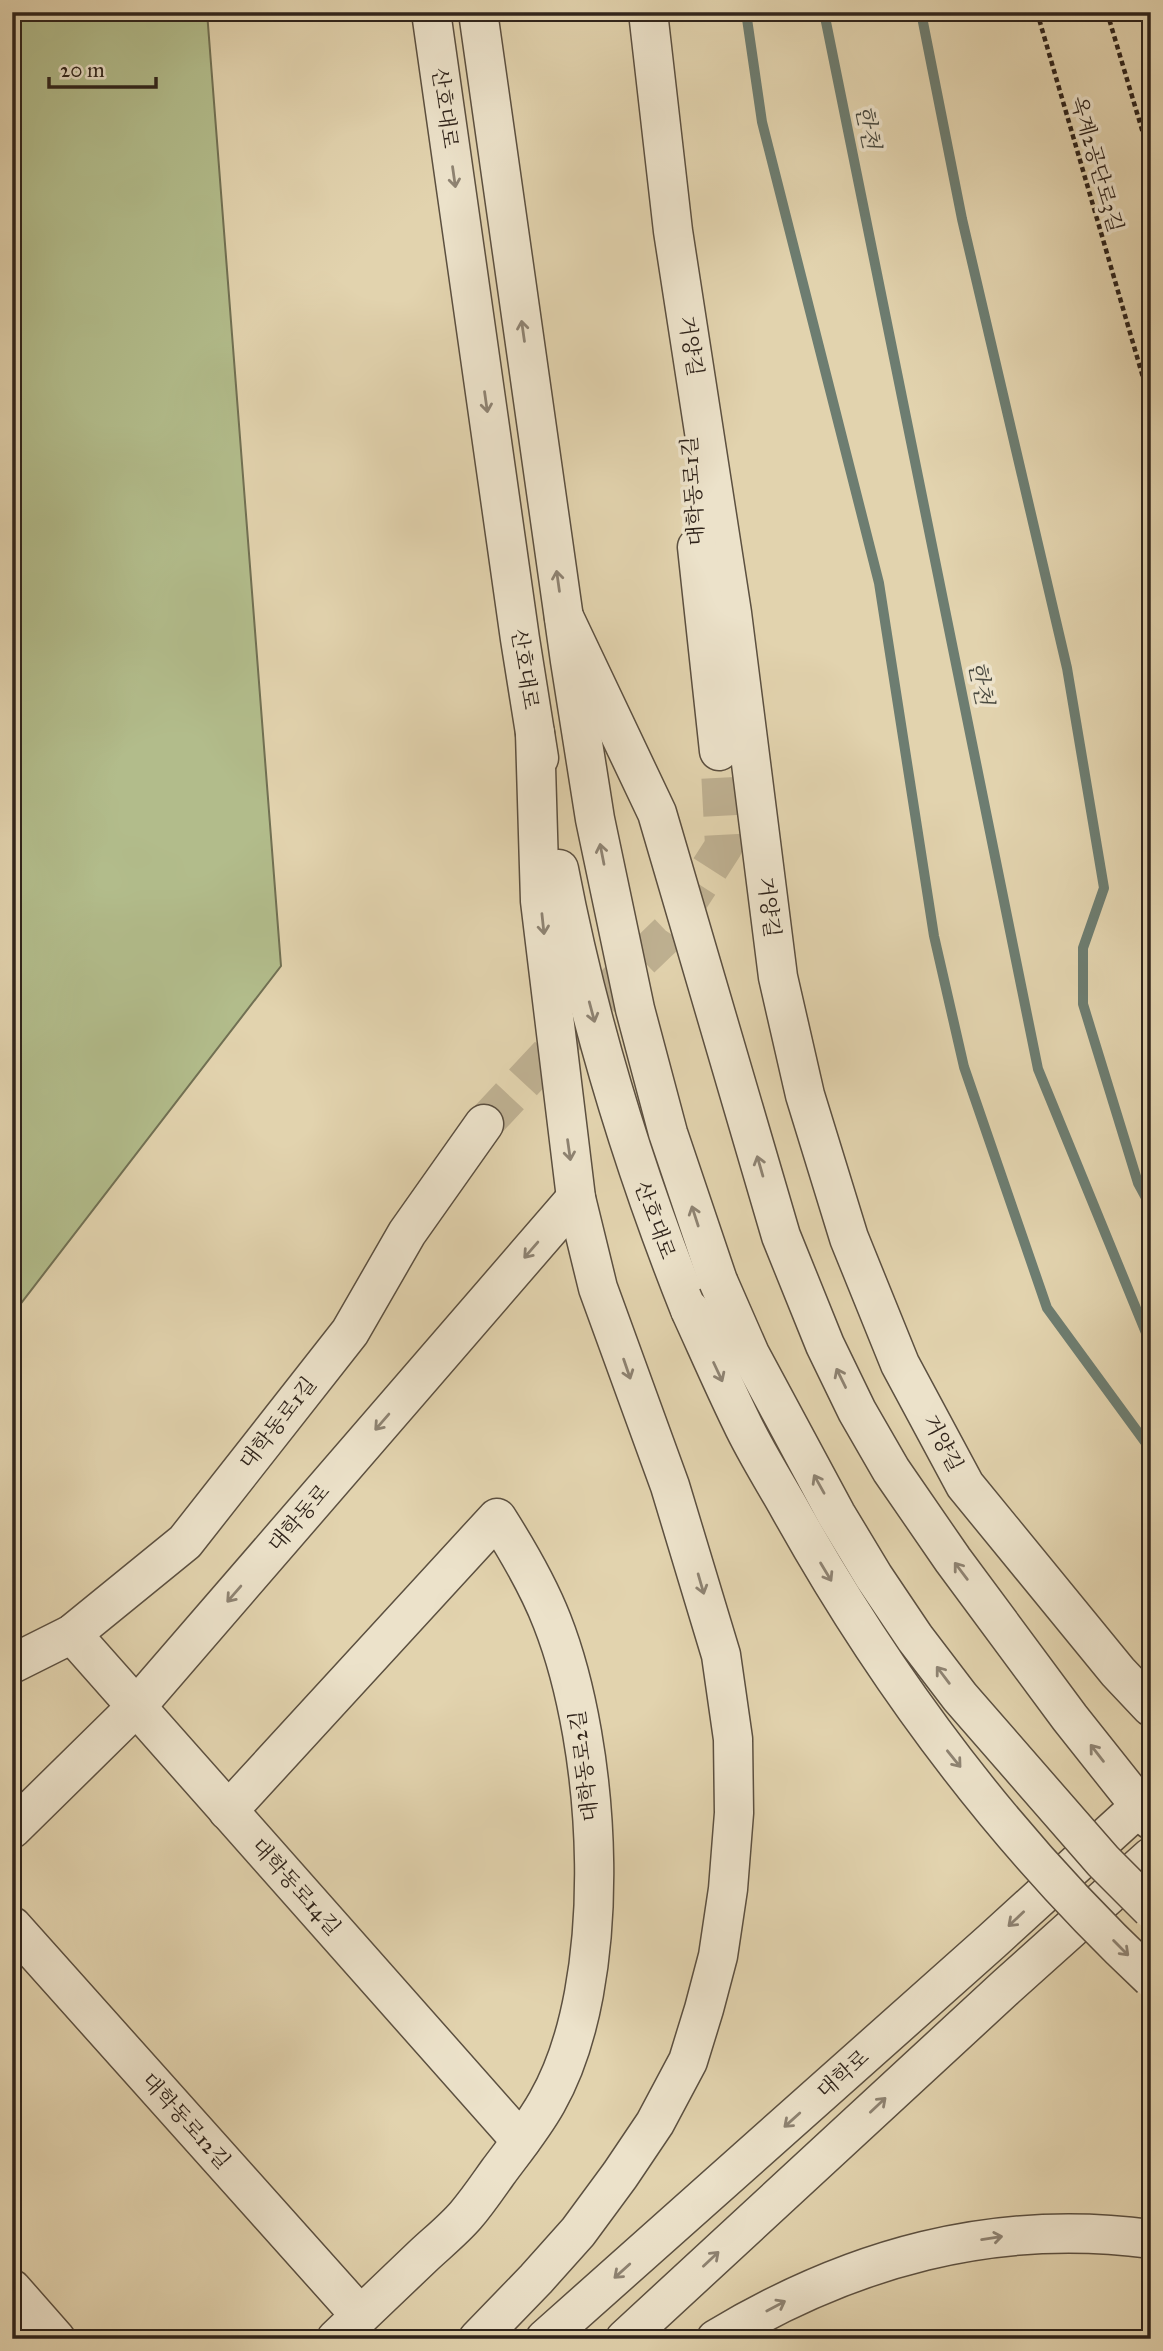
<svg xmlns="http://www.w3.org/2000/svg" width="1163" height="2351" font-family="'IM FELL Great Primer','Noto Serif KR',serif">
  <rect width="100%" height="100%" fill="#e2d3ae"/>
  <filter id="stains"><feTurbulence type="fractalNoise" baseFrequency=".00286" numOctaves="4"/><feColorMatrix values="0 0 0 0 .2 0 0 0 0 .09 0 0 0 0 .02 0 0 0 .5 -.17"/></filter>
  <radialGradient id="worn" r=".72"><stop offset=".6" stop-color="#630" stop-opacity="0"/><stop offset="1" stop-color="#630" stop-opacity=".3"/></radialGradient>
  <!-- green -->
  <polygon fill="#b2bc8b" stroke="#717053" stroke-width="2" points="12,12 207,12 281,966 12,1315"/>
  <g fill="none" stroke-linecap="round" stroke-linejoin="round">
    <!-- stream -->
    <g stroke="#6d7d71" stroke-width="10">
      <polyline points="746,12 762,122 879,583 934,936 964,1067 1047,1308 1151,1450"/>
      <polyline points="824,12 1038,1069 1151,1345"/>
      <polyline points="921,12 962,219 1067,668 1104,888 1083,948 1083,1004 1138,1183 1151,1207"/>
    </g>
    <!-- minor-tunnel -->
    <polyline stroke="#beb091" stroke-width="38" stroke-dasharray="38 19" stroke-linecap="butt" points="484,1124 614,985 668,933 724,846 719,751"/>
    <!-- minor casing -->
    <g stroke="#5c5040" stroke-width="41">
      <g id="minor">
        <polyline points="431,12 520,639 539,758"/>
        <polyline points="478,12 570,661 595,819 635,1009 668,1133 718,1281"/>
        <polyline points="648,12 673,231 732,613 778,977 805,1095 849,1238 900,1364 965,1485 1118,1672 1151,1707"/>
        <polyline points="697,547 719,751"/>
        <polyline points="564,617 657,813 781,1236 825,1345 857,1411 891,1470 953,1560 1070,1718 1151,1820"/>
        <path d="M 559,869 C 588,1020 633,1167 690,1310"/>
        <polyline points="72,1634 521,2141"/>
        <polyline points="12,1664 72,1634 185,1542 350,1332 407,1233 484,1124"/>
        <path d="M 228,1811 L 497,1518 C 518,1551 538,1585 552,1621 C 602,1748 616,1981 547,2102 C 533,2127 515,2149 498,2172 C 488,2186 478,2201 466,2215 C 454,2229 438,2242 424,2255 C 395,2283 365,2311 336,2339"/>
        <polyline points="12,1829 136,1707 576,1198"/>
        <polyline points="12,1926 360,2315"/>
        <polyline points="12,2289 56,2339"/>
        <polyline points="478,2339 536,2279 578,2232 620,2175 655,2123 688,2061 704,2009 718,1956 728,1889 734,1813 733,1739 721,1655 670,1486 598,1288 576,1198 540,901 535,733"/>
        <polyline points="545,2339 992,1941 1139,1807"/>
        <polyline points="625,2339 1006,1987 1151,1857"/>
        <path d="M 716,2339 C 851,2258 993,2218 1151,2239"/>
      </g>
    </g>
    <!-- path -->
    <g stroke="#30241b" stroke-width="4.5" stroke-dasharray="5 3.5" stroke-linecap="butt">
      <polyline points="1037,12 1151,405"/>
      <polyline points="1107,12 1151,160"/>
    </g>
    <!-- minor -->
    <use href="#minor" stroke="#ece2ca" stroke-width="38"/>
    <!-- minor-bridge casing -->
    <g stroke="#5c5040" stroke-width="41" stroke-linecap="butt">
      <g id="minor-bridge">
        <polyline points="718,1281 750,1354 836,1514 874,1577 915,1638 960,1697 1103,1861 1151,1909"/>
        <path d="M 690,1310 C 707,1347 723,1384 741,1421 C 754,1449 771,1476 787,1504 C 884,1679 1005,1841 1151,1978"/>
      </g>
    </g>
    <!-- minor-bridge -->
    <use href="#minor-bridge" stroke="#ece2ca" stroke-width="38"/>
  </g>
  <!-- one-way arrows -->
  <defs><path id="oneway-shaft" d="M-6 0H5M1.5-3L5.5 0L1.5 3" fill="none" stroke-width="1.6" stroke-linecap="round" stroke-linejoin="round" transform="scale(1.75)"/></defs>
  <g stroke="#8e8372">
    <use href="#oneway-shaft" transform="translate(454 177) rotate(82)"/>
    <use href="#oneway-shaft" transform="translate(523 331) rotate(-98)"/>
    <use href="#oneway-shaft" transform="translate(486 402) rotate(82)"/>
    <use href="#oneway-shaft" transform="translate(558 581) rotate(-98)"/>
    <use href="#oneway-shaft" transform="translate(602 854) rotate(-101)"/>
    <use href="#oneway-shaft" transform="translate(543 924) rotate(84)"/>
    <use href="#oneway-shaft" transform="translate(592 1012) rotate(75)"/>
    <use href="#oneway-shaft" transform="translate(569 1150) rotate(82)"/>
    <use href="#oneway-shaft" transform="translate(760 1166) rotate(-106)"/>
    <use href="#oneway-shaft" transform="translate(695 1216) rotate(-108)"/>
    <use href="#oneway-shaft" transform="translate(531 1250) rotate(131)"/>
    <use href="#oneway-shaft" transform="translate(627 1369) rotate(71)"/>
    <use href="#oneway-shaft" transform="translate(718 1372) rotate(65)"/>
    <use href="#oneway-shaft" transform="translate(841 1378) rotate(-116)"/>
    <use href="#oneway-shaft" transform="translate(382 1422) rotate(131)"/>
    <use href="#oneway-shaft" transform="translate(819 1484) rotate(-119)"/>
    <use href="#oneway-shaft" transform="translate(961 1571) rotate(-127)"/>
    <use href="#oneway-shaft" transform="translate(826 1572) rotate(59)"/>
    <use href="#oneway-shaft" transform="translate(701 1584) rotate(74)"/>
    <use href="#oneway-shaft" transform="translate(234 1594) rotate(131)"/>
    <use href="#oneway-shaft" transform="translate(943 1675) rotate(-127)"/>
    <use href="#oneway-shaft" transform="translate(1097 1753) rotate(-128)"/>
    <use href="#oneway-shaft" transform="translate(954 1759) rotate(51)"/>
    <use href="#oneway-shaft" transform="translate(1016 1919) rotate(137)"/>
    <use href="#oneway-shaft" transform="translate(1121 1948) rotate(45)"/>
    <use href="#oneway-shaft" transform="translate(878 2105) rotate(-43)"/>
    <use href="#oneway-shaft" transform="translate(792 2120) rotate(138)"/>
    <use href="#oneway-shaft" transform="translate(992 2238) rotate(-9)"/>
    <use href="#oneway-shaft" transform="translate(711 2259) rotate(-43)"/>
    <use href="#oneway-shaft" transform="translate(622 2271) rotate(138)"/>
    <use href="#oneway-shaft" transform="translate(776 2306) rotate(-28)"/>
  </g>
  <g text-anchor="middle" stroke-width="7" stroke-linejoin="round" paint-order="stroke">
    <!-- street labels -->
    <g font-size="21" fill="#30241b" stroke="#ece2ca">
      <text transform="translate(445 108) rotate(82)" y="7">산호대로</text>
      <text transform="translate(1097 164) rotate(74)" y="7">옥계2공단로3길</text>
      <text transform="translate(691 346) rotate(81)" y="7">거양길</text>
      <text transform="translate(693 491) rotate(-94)" y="7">대학동로1길</text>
      <text transform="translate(525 669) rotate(81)" y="7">산호대로</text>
      <text transform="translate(769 907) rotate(83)" y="7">거양길</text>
      <text transform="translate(655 1220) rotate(70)" y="7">산호대로</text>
      <text transform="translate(278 1423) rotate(-52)" y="7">대학동로1길</text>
      <text transform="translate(943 1443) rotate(62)" y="7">거양길</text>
      <text transform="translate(299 1518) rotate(-49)" y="7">대학동로</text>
      <text transform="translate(584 1766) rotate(-97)" y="7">대학동로2길</text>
      <text transform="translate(296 1887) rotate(48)" y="7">대학동로14길</text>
      <text transform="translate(843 2074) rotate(-42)" y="7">대학로</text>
      <text transform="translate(186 2121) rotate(48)" y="7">대학동로12길</text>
    </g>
    <!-- water labels -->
    <g font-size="23" font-style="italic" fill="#49493f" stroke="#ece2ca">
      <text transform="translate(868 127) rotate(79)" y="8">한천</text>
      <text transform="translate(981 683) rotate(79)" y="8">한천</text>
    </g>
  </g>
  <!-- margin -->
  <rect width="1163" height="2351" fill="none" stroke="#e2d3ae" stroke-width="42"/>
  <rect x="14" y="14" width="1135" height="2323" fill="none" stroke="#30241b" stroke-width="3.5"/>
  <rect x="21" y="21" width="1121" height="2309" fill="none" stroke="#30241b" stroke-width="2"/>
  <!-- scale -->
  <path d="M49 77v10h107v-10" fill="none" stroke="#30241b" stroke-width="3.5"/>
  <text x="60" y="77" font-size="21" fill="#30241b" stroke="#ece2ca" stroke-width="5" paint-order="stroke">20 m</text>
  <rect width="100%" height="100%" filter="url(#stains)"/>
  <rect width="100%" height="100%" fill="url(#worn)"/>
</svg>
